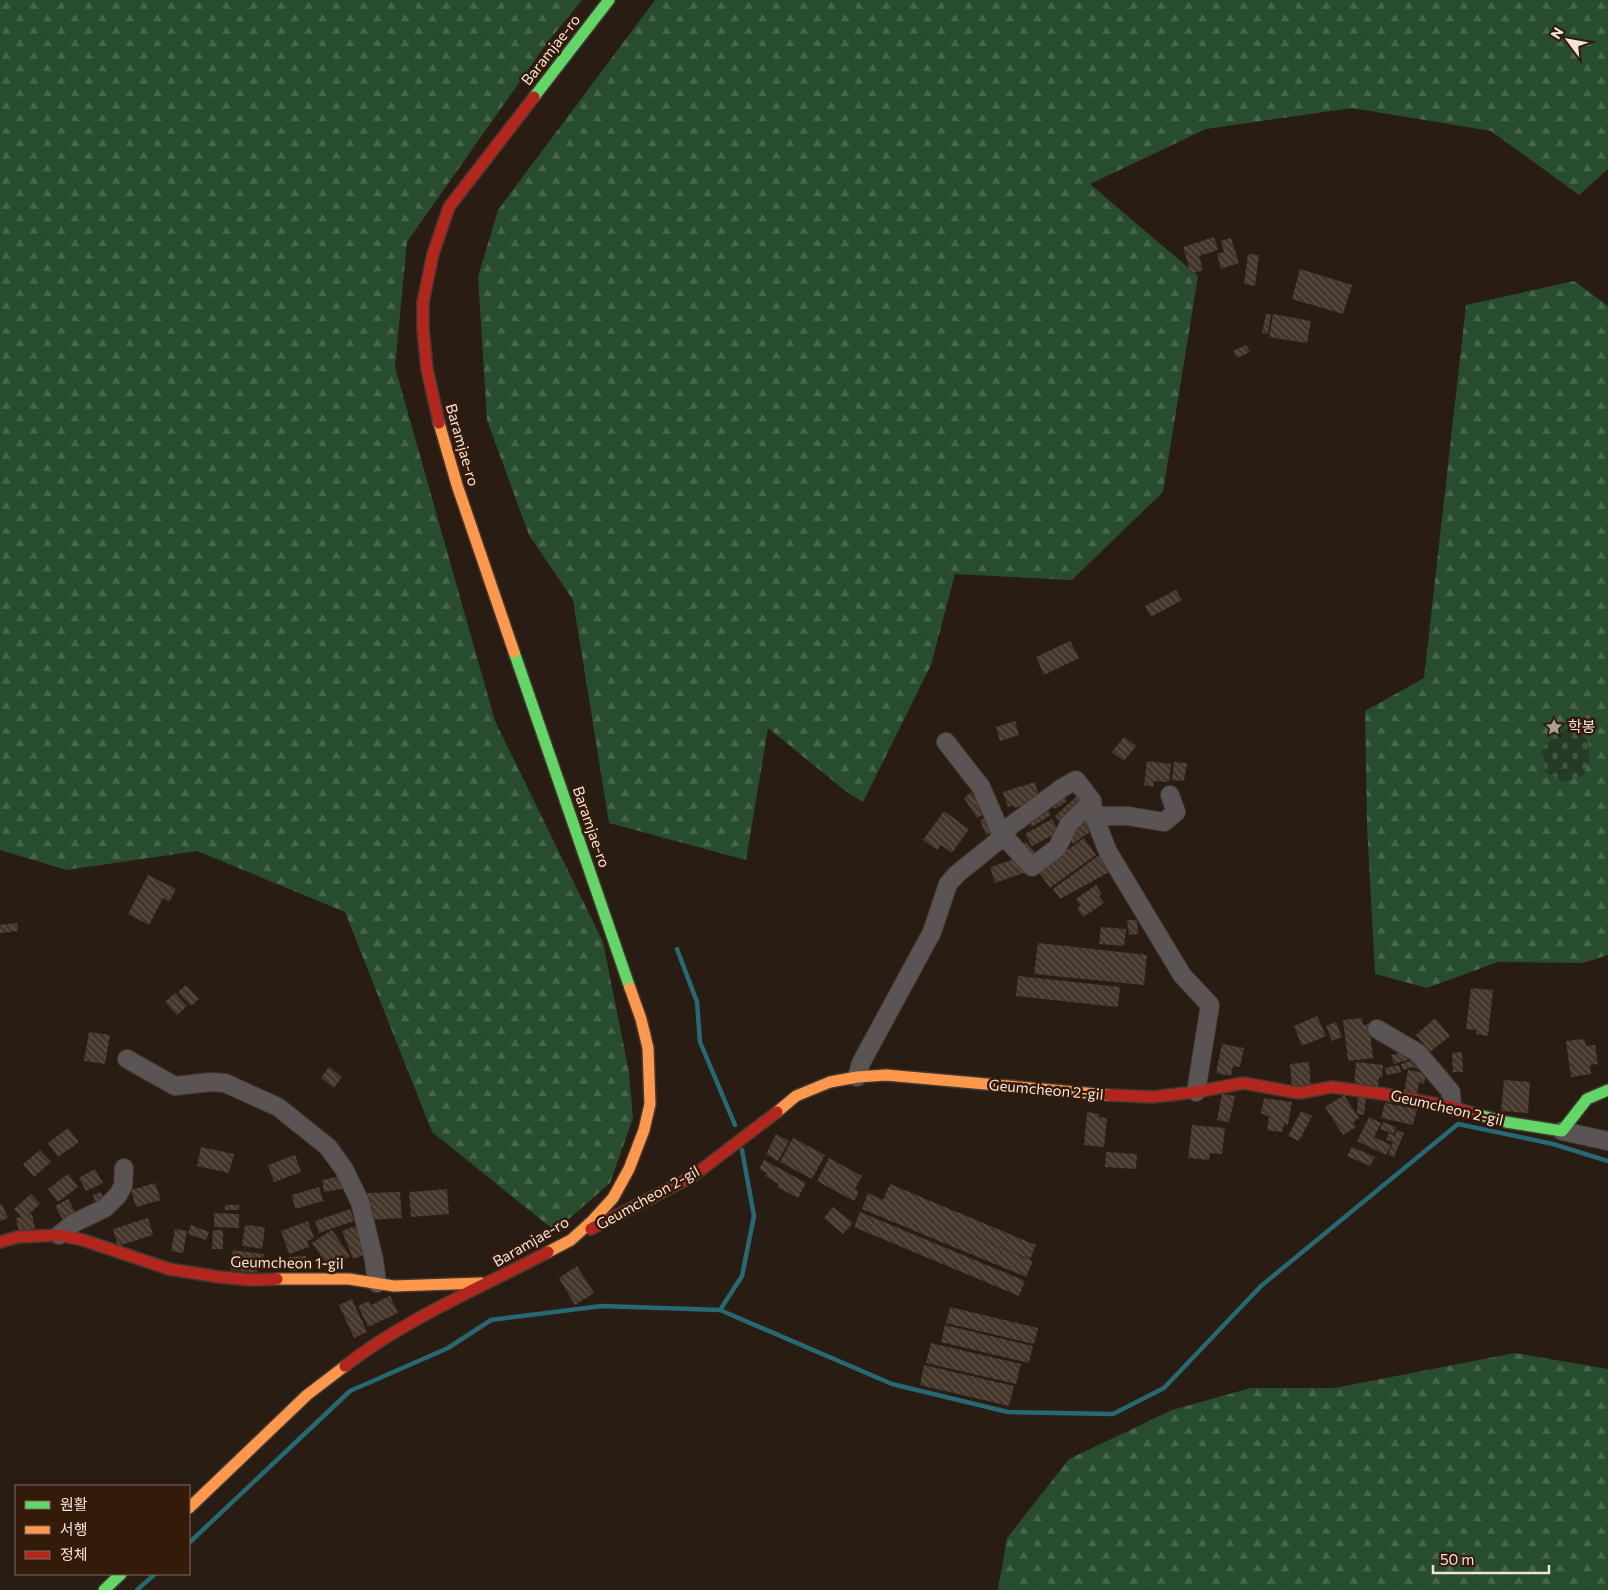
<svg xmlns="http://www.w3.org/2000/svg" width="1608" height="1590" font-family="Commissioner,'Noto Sans KR',sans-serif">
  <defs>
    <pattern id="forest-firs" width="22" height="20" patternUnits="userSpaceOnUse" patternTransform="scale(1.25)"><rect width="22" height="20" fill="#274c2e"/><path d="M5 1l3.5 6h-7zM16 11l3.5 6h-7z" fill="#47664c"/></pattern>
    <pattern id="cemetery-stones" width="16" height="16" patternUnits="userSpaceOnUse" patternTransform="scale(1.25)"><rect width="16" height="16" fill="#243b26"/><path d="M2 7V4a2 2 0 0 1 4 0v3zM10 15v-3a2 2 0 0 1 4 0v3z" fill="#445745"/></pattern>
    <pattern id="building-back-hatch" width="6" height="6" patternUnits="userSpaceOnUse" patternTransform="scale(1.25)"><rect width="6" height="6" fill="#44362b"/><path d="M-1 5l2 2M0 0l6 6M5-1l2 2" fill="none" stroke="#605349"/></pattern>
  </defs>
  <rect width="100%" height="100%" fill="#291c13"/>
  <!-- forest -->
  <g fill="url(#forest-firs)">
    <polygon points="0,0 582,0 547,43 407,242 395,367 495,721 603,942 629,1072 633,1118 610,1183 555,1231 432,1132 345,912 197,851 66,870 0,850"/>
    <polygon points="655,0 1608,0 1608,169 1579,195 1491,131 1352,108 1206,129 1090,184 1198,276 1163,492 1072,580 955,574 931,665 863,802 848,793 768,728 746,860 609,823 573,600 529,535 487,420 478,277 498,210"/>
    <polygon points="1574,281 1608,306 1608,955 1583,963 1498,962 1427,988 1375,974 1367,826 1365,711 1424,678 1466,305"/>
    <polygon points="1515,1353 1608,1369 1608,1590 998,1590 1007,1538 1069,1459 1172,1410 1251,1388 1334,1388"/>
  </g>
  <!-- cemetery -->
  <polygon fill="url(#cemetery-stones)" points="1574,726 1588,741 1589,761 1583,776 1563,782 1545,771 1542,748 1557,734"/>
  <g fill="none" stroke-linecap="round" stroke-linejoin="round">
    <!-- stream -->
    <g stroke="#266873" stroke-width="4.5">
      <polyline points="677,949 697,1002 700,1042 735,1125"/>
      <polyline points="720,1310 742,1276 754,1216 742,1150"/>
      <polyline points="189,1543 350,1391 448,1348 491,1320 602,1306 720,1310 892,1384 1008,1412 1113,1414 1164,1388 1261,1286 1458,1124 1553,1144 1608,1161"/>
      <polyline points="137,1590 155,1574"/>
    </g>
  </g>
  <!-- building -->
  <g fill="url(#building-back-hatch)">
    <polygon points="1214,237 1218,250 1199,256 1203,270 1191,274 1183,247"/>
    <polygon points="1231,238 1239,263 1221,269 1217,254 1224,252 1221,241"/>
    <polygon points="1248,254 1259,255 1255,286 1244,284"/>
    <polygon points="1300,269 1352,285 1343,314 1292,299"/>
    <polygon points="1266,314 1271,314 1268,334 1262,333"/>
    <polygon points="1273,314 1311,321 1307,343 1269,337"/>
    <polygon points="1246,345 1250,352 1237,358 1233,351"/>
    <polygon points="1176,590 1182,600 1151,617 1145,606"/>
    <polygon points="1070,641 1079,658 1044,675 1036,657"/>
    <polygon points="1015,721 1019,735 1000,741 996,727"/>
    <polygon points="1124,737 1136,746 1124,761 1112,752"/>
    <polygon points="1147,761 1171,764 1169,782 1154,781 1153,787 1144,785"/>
    <polygon points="1174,762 1187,763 1184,781 1172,780"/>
    <polygon points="1035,782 1040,800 1014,808 1013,805 1008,807 1003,792"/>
    <polygon points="971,792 985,813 977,818 964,798"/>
    <polygon points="1061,793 1067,801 1055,809 1049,801"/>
    <polygon points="1079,794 1087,802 1062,824 1055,816"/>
    <polygon points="1046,807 1051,815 1032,827 1027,819"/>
    <polygon points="944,811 969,829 952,853 941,845 937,850 923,840"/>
    <polygon points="990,816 996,832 986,835 980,820"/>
    <polygon points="1052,819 1059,832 1032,846 1025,834"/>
    <polygon points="1086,819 1094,829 1073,844 1066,834"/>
    <polygon points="1084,838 1096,855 1050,888 1038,871"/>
    <polygon points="1026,842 1038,856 1031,862 1019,848"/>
    <polygon points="1099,855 1109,872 1060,899 1053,889"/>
    <polygon points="1021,857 1026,872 995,883 990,867"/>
    <polygon points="148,875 176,889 169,902 163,898 149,925 128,914"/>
    <polygon points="1096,885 1102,894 1099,896 1104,903 1083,917 1077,908 1081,906 1076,899"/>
    <polygon points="1127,920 1137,920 1138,934 1129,935"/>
    <polygon points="17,923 18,931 0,933 0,925"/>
    <polygon points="1101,927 1126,929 1124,946 1099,944"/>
    <polygon points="1038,943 1147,955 1144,985 1034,974"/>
    <polygon points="1018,976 1120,987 1118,1007 1016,996"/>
    <polygon points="186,985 199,999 191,1006 178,992"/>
    <polygon points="1471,988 1493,990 1488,1036 1476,1034 1476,1030 1466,1029"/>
    <polygon points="175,993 187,1006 177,1015 165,1002"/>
    <polygon points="1317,1016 1326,1036 1302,1046 1294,1026"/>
    <polygon points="1362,1018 1363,1025 1369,1024 1373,1058 1348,1061 1343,1020"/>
    <polygon points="1435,1018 1450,1036 1430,1052 1416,1035"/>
    <polygon points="1336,1022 1342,1037 1332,1041 1326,1026"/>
    <polygon points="89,1032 110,1035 105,1064 84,1061"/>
    <polygon points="1584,1039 1586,1046 1595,1045 1598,1064 1590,1065 1591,1074 1571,1077 1566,1041"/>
    <polygon points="1222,1044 1244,1048 1240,1067 1233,1066 1231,1076 1216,1073"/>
    <polygon points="1405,1052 1408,1060 1394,1064 1391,1055"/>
    <polygon points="1462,1052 1463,1072 1453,1072 1452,1053"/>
    <polygon points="1412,1060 1422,1063 1420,1070 1412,1067 1403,1070 1401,1064"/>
    <polygon points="1309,1062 1311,1086 1292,1087 1290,1064"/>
    <polygon points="1356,1062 1383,1065 1382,1078 1379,1077 1378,1087 1354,1085"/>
    <polygon points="1399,1065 1401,1072 1387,1075 1385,1068"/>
    <polygon points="329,1067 342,1077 334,1088 321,1078"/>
    <polygon points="1408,1070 1426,1073 1424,1084 1419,1082 1417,1095 1404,1093"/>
    <polygon points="1504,1080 1530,1082 1528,1113 1501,1111"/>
    <polygon points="1222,1094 1235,1096 1229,1122 1217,1120"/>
    <polygon points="1358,1094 1366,1095 1364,1115 1357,1114"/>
    <polygon points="1344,1095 1359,1118 1353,1122 1356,1127 1343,1135 1325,1107"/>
    <polygon points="1264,1098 1292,1102 1288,1125 1284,1124 1282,1132 1267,1130 1269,1117 1261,1113"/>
    <polygon points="1385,1103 1417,1109 1413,1125 1381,1118"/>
    <polygon points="1301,1111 1312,1116 1299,1141 1288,1136"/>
    <polygon points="1087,1112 1099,1114 1099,1117 1107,1118 1104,1147 1084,1145"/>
    <polygon points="1369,1117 1381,1123 1374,1137 1391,1145 1386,1155 1357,1141"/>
    <polygon points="1383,1122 1396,1127 1394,1134 1380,1129"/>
    <polygon points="1192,1125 1225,1128 1222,1154 1210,1153 1209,1160 1188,1158"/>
    <polygon points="68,1128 79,1142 58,1157 48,1143"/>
    <polygon points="1397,1130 1404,1133 1394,1157 1388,1155 1393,1142 1386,1140 1389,1133 1395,1136"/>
    <polygon points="776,1134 789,1141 778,1161 766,1154"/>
    <polygon points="793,1138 825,1155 812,1179 780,1162"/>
    <polygon points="201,1147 234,1154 229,1173 197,1166"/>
    <polygon points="1352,1147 1375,1157 1370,1166 1347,1156"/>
    <polygon points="40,1150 51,1162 34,1177 23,1164"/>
    <polygon points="1106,1152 1137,1154 1136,1169 1105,1167"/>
    <polygon points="295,1155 301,1172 274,1182 268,1165"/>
    <polygon points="829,1158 862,1176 855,1189 859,1191 854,1201 817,1181"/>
    <polygon points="764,1160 806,1183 798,1198 777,1187 779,1184 765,1176 767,1173 759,1169"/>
    <polygon points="95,1169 103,1183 86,1191 79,1178"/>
    <polygon points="68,1174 78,1187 58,1202 48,1189"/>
    <polygon points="340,1176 342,1189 324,1192 322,1180"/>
    <polygon points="155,1183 161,1200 136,1207 131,1190"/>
    <polygon points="890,1184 1036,1245 1030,1259 933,1220 1033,1261 1026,1277 862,1209 868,1193 883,1200"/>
    <polygon points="319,1187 323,1201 295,1209 292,1195"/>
    <polygon points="447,1189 449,1214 411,1217 409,1192"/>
    <polygon points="101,1192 106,1205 97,1208 93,1195"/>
    <polygon points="400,1192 402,1218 369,1220 367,1193"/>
    <polygon points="31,1194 40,1204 28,1215 32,1214 35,1229 19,1233 16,1218 21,1217 14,1209"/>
    <polygon points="68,1199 76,1213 63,1220 55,1206"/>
    <polygon points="2,1204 8,1218 0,1221 0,1205"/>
    <rect x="225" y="1205" width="14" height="5"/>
    <polygon points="833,1207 853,1223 843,1234 824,1218"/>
    <polygon points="350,1209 354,1221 319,1233 315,1221"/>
    <polygon points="860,1212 1025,1281 1019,1296 854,1227"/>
    <polygon points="214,1213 239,1214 239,1228 214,1227"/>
    <polygon points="148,1218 153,1235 118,1246 113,1229"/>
    <polygon points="308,1221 314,1238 307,1241 309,1247 289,1254 281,1231"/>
    <polygon points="191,1225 209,1232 206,1240 188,1234"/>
    <polygon points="245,1225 265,1227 262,1249 242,1246"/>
    <polygon points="355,1226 366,1254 353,1259 342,1231"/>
    <polygon points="175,1229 187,1231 183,1253 171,1251"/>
    <polygon points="213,1230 223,1230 223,1249 212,1249"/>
    <polygon points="332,1230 350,1256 331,1270 312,1243"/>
    <polygon points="233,1250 264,1254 263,1263 259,1262 257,1273 230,1270"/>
    <polygon points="306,1256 306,1270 290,1271 289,1257"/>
    <polygon points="577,1266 594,1293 575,1305 559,1278"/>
    <polygon points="390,1296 398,1313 368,1327 358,1306 369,1301 371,1305"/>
    <polygon points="352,1299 367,1332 354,1338 339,1305"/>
    <polygon points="950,1307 1038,1328 1034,1344 946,1323"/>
    <polygon points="945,1325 1033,1346 1029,1363 941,1342"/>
    <polygon points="931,1343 1021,1364 1016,1384 926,1363"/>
    <polygon points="924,1365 1014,1386 1009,1406 920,1385"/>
  </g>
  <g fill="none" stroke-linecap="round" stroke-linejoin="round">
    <!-- street casing -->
    <g stroke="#443930" stroke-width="20">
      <g id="street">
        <polyline points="946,742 981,787 1001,833 1032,867 1057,848 1069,824 1092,801"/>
        <polyline points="1094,816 1128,816 1164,822 1176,812 1170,795"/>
        <polyline points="1377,1029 1418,1053 1451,1092 1452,1107"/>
        <polyline points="127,1059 175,1086 210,1082 225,1083 278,1107 328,1147 344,1169 360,1202 374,1260 377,1283"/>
        <polyline points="857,1077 861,1063 932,932 948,884 957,874 999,840 1001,833 1062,788 1076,780 1092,801 1094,816 1108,852 1182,975 1210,1005 1196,1092"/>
        <polyline points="1562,1131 1608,1141"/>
        <polyline points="59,1235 74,1223 105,1208 118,1195 123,1186 124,1168"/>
      </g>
    </g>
    <!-- fast casing -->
    <g stroke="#443930" stroke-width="14">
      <g id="fast">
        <polyline points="534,97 609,0"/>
        <polyline points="514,652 630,988"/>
        <polyline points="1479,1115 1506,1122 1562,1131 1587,1099 1608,1090"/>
        <polyline points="104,1590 121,1574"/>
      </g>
    </g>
    <!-- slow casing -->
    <g stroke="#443930" stroke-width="14">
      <g id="slow">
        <polyline points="439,423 457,485 514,652"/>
        <polyline points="777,1112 796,1096 830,1082 857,1077 886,1075 1108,1095"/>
        <polyline points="548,1252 571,1240 592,1221 613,1198 629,1169 644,1130 650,1104 648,1048 641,1019 630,988"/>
        <polyline points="277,1279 349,1279 394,1286 481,1283"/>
        <polyline points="189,1508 307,1395 345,1366"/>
      </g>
    </g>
    <!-- jam casing -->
    <g stroke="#443930" stroke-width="14">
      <g id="jam">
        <polyline points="439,423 427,369 423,329 423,302 433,254 449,207 534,97"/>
        <polyline points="1108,1095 1152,1097 1196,1092 1243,1083 1299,1093 1332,1087 1384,1094 1452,1107 1479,1115"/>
        <polyline points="591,1229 693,1176 777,1112"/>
        <polyline points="0,1242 17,1237 59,1235 83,1240 169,1269 219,1277 252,1280 277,1279"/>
        <path d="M 345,1366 C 405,1319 480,1288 548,1252"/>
      </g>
    </g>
    <!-- street -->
    <use href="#street" stroke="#5b5455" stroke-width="18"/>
    <!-- fast -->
    <use href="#fast" stroke="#63d668" stroke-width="11"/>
    <!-- slow -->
    <use href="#slow" stroke="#ff974d" stroke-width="11"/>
    <!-- jam -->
    <use href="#jam" stroke="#b3261e" stroke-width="11"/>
  </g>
  <!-- icons -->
  <defs>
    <g id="sight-bare" transform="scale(1.35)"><path d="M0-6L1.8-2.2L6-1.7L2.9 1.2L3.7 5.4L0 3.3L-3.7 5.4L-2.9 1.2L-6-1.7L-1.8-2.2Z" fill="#ad9d93" stroke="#331a09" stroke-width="2.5" paint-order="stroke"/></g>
  </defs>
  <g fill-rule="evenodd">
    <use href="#sight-bare" x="1554" y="727"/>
  </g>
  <g text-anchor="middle" stroke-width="5" stroke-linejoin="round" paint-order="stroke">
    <!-- street labels -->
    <g font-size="15" fill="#f4e3d8" stroke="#331a09">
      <text transform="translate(551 50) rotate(-52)" y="5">Baramjae-ro</text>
      <text transform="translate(462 445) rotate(74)" y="5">Baramjae-ro</text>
      <text transform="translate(591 827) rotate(71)" y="5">Baramjae-ro</text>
      <text transform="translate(1046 1090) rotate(5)" y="5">Geumcheon 2-gil</text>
      <text transform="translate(1447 1108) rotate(13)" y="5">Geumcheon 2-gil</text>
      <text transform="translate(648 1198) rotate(-29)" y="5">Geumcheon 2-gil</text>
      <text transform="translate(531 1242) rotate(-30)" y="5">Baramjae-ro</text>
      <text transform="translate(287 1263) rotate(1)" y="5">Geumcheon 1-gil</text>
    </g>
    <!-- poi labels -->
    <g font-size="15" fill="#f4e3d8" stroke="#331a09" text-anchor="start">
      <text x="1568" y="732">학봉</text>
    </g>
  </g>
  <!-- legend -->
  <rect x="15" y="1485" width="175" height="90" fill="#331a09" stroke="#806a5c"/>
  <rect x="25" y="1501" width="25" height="8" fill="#63d668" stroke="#806a5c"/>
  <text x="60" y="1510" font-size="15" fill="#f4e3d8">원활</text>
  <rect x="25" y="1526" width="25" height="8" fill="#ff974d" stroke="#806a5c"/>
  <text x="60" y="1535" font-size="15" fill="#f4e3d8">서행</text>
  <rect x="25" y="1551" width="25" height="8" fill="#b3261e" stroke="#806a5c"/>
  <text x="60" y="1560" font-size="15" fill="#f4e3d8">정체</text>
  <!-- north arrow -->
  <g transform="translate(1568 40) rotate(302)" stroke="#331a09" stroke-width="4" paint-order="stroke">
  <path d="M0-4L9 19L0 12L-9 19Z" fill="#f4e3d8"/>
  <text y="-8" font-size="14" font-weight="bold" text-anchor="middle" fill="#f4e3d8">N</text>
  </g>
  <!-- scale -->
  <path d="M1433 1565v8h116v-8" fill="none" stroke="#f4e3d8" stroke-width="2.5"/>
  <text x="1440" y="1565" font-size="15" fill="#f4e3d8" stroke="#331a09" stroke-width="4" paint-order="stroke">50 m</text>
</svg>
